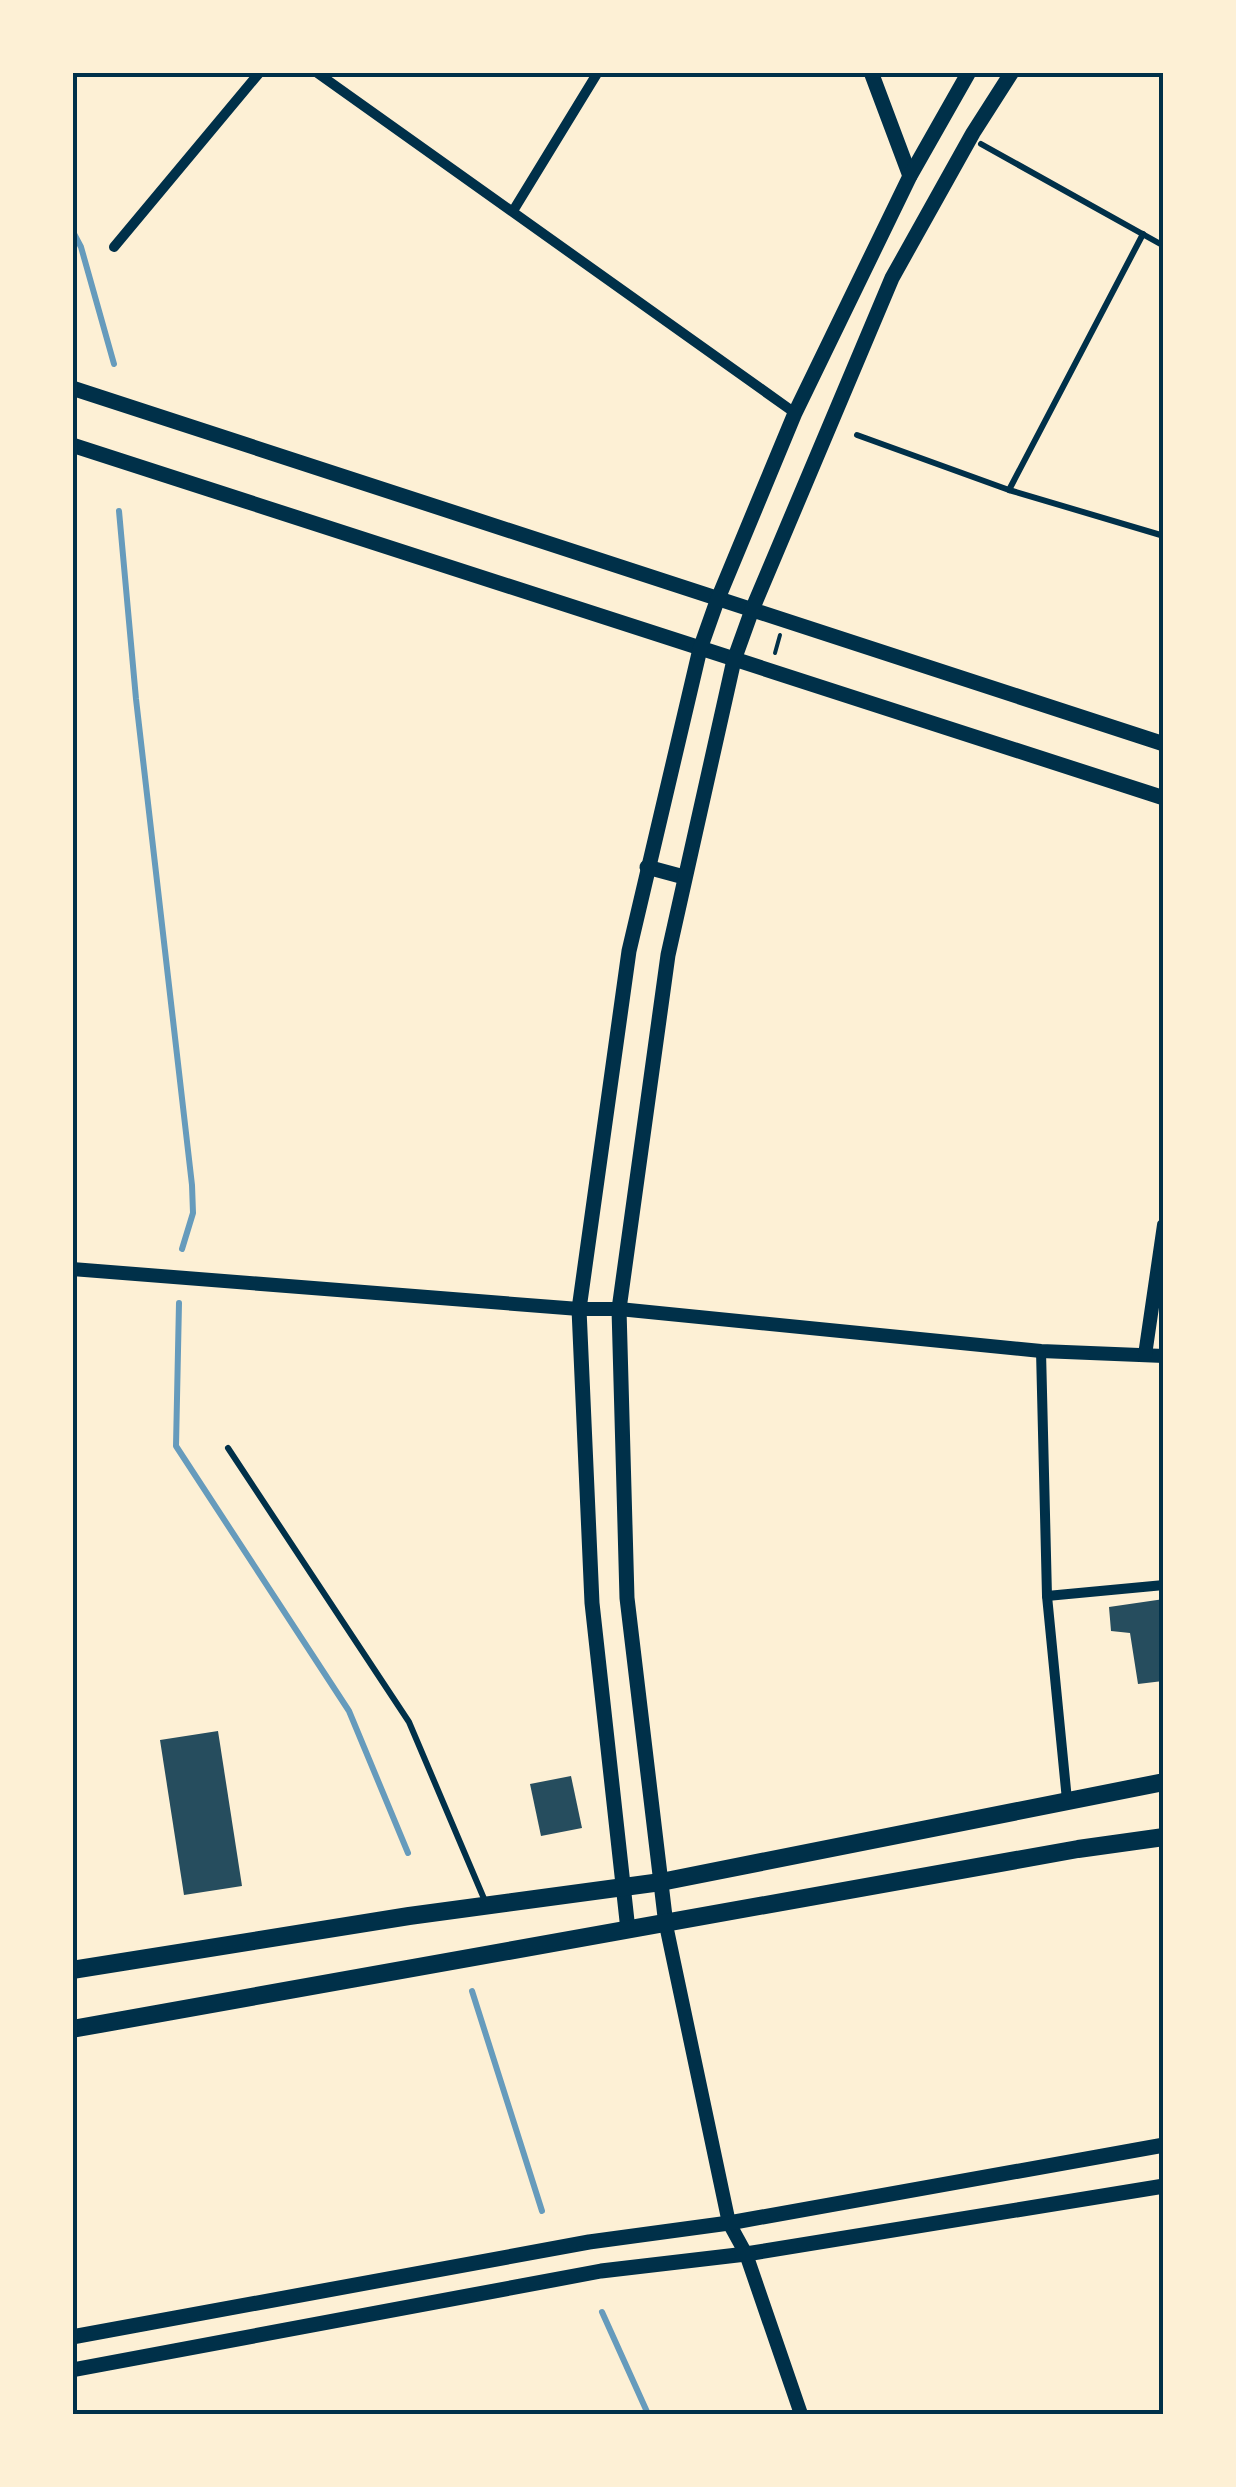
<svg xmlns="http://www.w3.org/2000/svg" width="1236" height="2487" font-family="Signika,sans-serif">
  <rect width="100%" height="100%" fill="#fdf0d5"/>
  <g fill="none" stroke-linecap="round" stroke-linejoin="round">
    <!-- stream -->
    <g stroke="#669bbc" stroke-width="6">
      <polyline points="72,230 81,247 114,364"/>
      <polyline points="119,511 136,699 192,1185 193,1213 182,1249"/>
      <polyline points="179,1303 176,1446 349,1711 408,1853"/>
      <polyline points="472,1991 542,2211"/>
      <polyline points="602,2312 648,2414"/>
    </g>
  </g>
  <!-- building -->
  <g fill="#264d5e">
    <polygon points="1164,1599 1161,1638 1163,1681 1138,1684 1130,1633 1111,1631 1109,1607"/>
    <polygon points="218,1731 242,1886 184,1895 160,1740"/>
    <polygon points="571,1776 582,1828 541,1836 530,1784"/>
  </g>
  <g fill="none" stroke-linecap="round" stroke-linejoin="round">
    <!-- path -->
    <polyline stroke="#003049" stroke-width="4" points="775,653 780,635"/>
    <!-- service -->
    <g stroke="#003049" stroke-width="6">
      <polyline points="981,144 1164,246"/>
      <polyline points="857,435 1009,490 1164,536"/>
      <polyline points="1009,490 1143,234"/>
      <polyline points="228,1448 409,1722 485,1901"/>
    </g>
    <!-- minor -->
    <g stroke="#003049" stroke-width="10">
      <polyline points="316,72 795,413"/>
      <polyline points="513,211 598,72"/>
      <polyline points="114,247 260,72"/>
      <polyline points="1041,1351 1047,1596 1067,1800"/>
      <polyline points="1047,1596 1164,1585"/>
    </g>
    <!-- tertiary -->
    <g stroke="#003049" stroke-width="14">
      <polyline points="72,1269 579,1309 619,1309 1041,1351 1164,1356"/>
      <polyline points="1145,1355 1164,1225"/>
      <polyline points="666,1925 729,2223 746,2254 801,2414"/>
    </g>
    <!-- secondary -->
    <g stroke="#003049" stroke-width="15">
      <polyline points="871,72 910,176"/>
      <polyline points="72,388 1164,744"/>
      <polyline points="72,445 1164,798"/>
      <polyline points="647,867 684,877"/>
      <polyline points="666,1925 627,1598 619,1309 668,955 734,660 752,610 892,278 973,133 1012,72"/>
      <polyline points="628,1930 592,1603 579,1309 629,951 700,649 717,601 795,413 910,176 969,72"/>
      <polyline points="72,2337 589,2242 729,2223 1164,2145"/>
      <polyline points="72,2370 601,2271 746,2254 1164,2186"/>
    </g>
    <!-- primary -->
    <g stroke="#003049" stroke-width="18">
      <polyline points="72,1970 409,1916 661,1882 1164,1782"/>
      <polyline points="72,2029 1078,1849 1164,1837"/>
    </g>
  </g>
  <!-- border -->
  <rect width="1236" height="2487" fill="none" stroke="#fdf0d5" stroke-width="150"/>
  <rect x="75" y="75" width="1086" height="2337" fill="none" stroke="#003049" stroke-width="4"/>
</svg>
